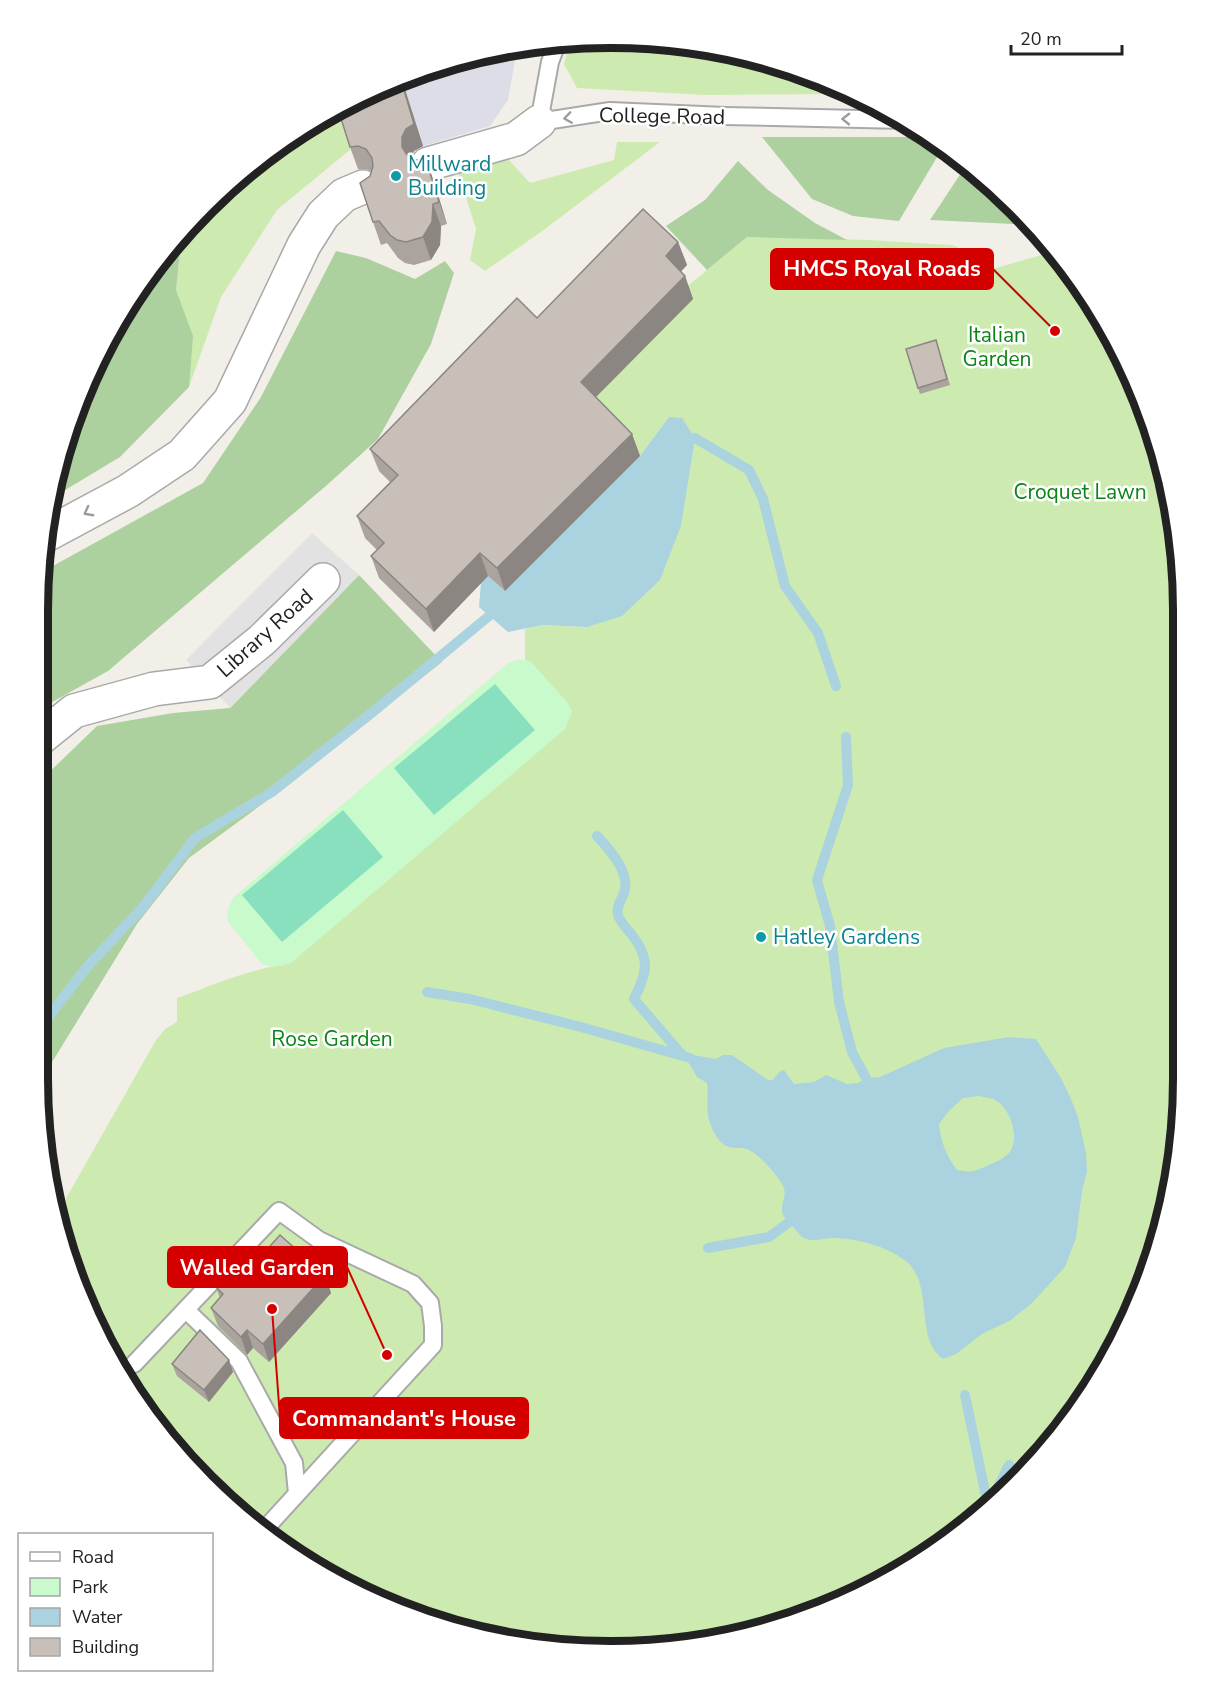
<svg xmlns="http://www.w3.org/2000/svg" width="1221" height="1689" font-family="'Nunito Sans',sans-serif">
  <rect width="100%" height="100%" fill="#f2efe9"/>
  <!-- grass -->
  <g fill="#cdebb0">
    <polygon points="571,39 685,42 794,68 852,94 705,95 577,88 564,64"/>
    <polygon points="339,108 351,149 277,210 221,297 189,387 176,290 181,242 261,156"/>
    <polygon points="617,142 660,142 541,232 485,271 470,260 476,229 457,169 509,160 530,183 614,160"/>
    <path d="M 747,237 L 869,240 L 951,245 L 958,247 L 968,276 L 1055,251 L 1065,261 L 1140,391 L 1179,535 L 1182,1116 L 1164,1227 L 1107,1365 L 1042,1456 L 960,1533 L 830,1608 L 685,1647 L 535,1647 L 357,1593 L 233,1510 L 134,1397 L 57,1227 L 56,1216 L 156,1040 L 165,1029 L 177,1022 L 177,998 C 211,986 248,969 284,965 L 532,663 L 525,660 L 525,629 L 543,625 L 587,627 L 669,417 L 640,456 L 589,404 L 684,289 Z"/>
  </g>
  <!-- forest -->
  <g fill="#add19e">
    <polygon points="762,137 928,137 943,147 899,221 853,216 812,199"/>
    <polygon points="738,161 768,190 815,223 847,240 747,237 707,270 666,226 705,200"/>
    <polygon points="967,164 988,179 1031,225 930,220"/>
    <polygon points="181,242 176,290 193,336 189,387 120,457 52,498 57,463 134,292"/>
    <polygon points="336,251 366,258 415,279 445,261 454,273 431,344 378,439 327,485 108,671 38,710 38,610 42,572 203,483 261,397"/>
    <polygon points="359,575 442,662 265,802 189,858 137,924 38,1085 38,783 97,726 173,713 230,708"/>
  </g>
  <!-- park -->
  <polygon fill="#c8facc" points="516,660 525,660 532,663 567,702 572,711 565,729 291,963 272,967 262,964 228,922 227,912 233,898 508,663"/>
  <!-- pitch -->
  <g fill="#88e0be">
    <polygon points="495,684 535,730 434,815 394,768"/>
    <polygon points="343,810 383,857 282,942 242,895"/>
  </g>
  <!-- parking -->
  <polygon fill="#e2e2e2" points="312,533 359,575 230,708 186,660"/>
  <!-- plaza -->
  <polygon fill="#dddde8" points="519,48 515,60 508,100 490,126 423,146 402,80 462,57"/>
  <!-- water -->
  <g fill="#aad3df" fill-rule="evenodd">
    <polygon points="669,417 682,418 695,438 681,526 660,580 622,616 587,627 543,625 508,632 479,607 481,583 488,576 505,591 640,456"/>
    <path d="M 1009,1037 L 1036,1039 L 1061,1078 L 1071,1099 L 1078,1117 L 1086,1153 L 1087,1172 L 1082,1191 L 1076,1238 L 1065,1267 L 1032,1303 L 1011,1320 L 982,1334 L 956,1354 L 943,1359 C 914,1338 934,1288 908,1263 C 889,1246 855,1238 831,1238 C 823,1239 811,1242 804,1238 C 800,1236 797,1231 794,1228 C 769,1206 792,1202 782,1184 C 776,1174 758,1153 747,1149 C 741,1147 735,1149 729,1147 C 720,1145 713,1132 710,1123 C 705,1110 709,1096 707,1083 L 697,1077 L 687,1060 L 693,1055 L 716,1059 L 723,1055 L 732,1055 L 768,1080 L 773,1080 L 779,1072 L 784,1070 L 794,1084 L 814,1082 L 826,1075 L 847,1084 L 858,1083 L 866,1078 L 880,1077 L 944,1048 ZM 979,1096 C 983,1097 989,1098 993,1099 C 1010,1106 1021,1138 1009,1153 C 1003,1159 996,1162 989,1165 C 975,1171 972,1173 957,1170 C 946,1155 941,1142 939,1124 L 948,1112 L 963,1098 Z"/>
  </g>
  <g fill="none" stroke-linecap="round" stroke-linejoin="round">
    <!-- stream -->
    <g stroke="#aad3df" stroke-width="10">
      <polyline points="695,438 749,470 763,499 785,586 818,633 836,686"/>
      <polyline points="846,737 848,785 817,880 830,926 839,1002 852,1052 866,1078"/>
      <path d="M 597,836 C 610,850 631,873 624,893 C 621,901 616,906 618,915 C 620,922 627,929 632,935 C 651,959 647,973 634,999 L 682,1055"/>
      <polyline points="427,992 470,999 581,1027 690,1058"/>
      <polyline points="38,1031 86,968 144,906 195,838 272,792 374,711 489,616"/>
      <polyline points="708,1248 769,1237 788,1223"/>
      <polyline points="965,1395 988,1506"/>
      <polyline points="989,1505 1009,1465 1019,1478"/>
    </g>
    <!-- service casing -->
    <g stroke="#a9a9a9" stroke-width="20">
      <g id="service">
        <polyline points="558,41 550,62 539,122 610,111 725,116 905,120"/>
        <polyline points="186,1310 239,1361 294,1463 297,1493"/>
        <polyline points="134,1364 279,1211 319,1240 413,1284 430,1303 433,1326 433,1345 264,1530"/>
      </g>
    </g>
    <!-- minor casing -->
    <g stroke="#a9a9a9" stroke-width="36">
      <g id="minor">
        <polyline points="428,164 516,139 539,122"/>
        <polyline points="48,534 128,491 182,455 230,401 304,245 323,215 344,195 363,187"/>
        <polyline points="38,740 74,711 154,689 210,682 262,640 323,580"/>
      </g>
    </g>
    <!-- service -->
    <use href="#service" stroke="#fff" stroke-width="16"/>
    <!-- minor -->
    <use href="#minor" stroke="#fff" stroke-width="33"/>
  </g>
  <!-- wall -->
  <g fill="#aba49e">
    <polygon points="402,80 423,146 414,151 411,157 415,160 426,160 434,182 447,224 441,226 440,245 431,260 414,265 405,263 398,258 387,243 381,245 373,222 370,176 372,171 366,169 358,169 350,147 357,97"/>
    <polygon points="678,242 687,265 680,272 685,276 693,299 596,397 632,434 640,456 505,591 488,576 434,632 379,578 371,556 377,550 365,538 357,516 390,482 379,471 370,449 537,318"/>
    <polygon points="938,346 950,385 920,394 918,388"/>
    <polygon points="250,1256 261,1256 325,1275 331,1293 269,1362 253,1348 247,1355 218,1326 211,1308 220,1298 216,1287"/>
    <polygon points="229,1360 233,1372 209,1402 177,1376 172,1364"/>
  </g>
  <!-- shaded-wall -->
  <g fill="#8b8681">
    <polygon points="401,80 402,80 423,146 414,151 410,159 402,147"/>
    <polygon points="426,160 434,182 447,224 439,202"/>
    <polygon points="433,204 441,226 440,245 431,260 423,237"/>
    <polygon points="678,242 687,265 674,279 666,256"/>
    <polygon points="685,276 693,299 589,404 581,382"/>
    <polygon points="632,434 640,456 505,591 497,568"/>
    <polygon points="480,553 488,576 434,632 426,609"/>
    <polygon points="325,1275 331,1293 269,1362 263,1344"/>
    <polygon points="247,1330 253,1348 247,1355 241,1337"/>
    <polygon points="229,1360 233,1372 209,1402 204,1390"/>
    <polygon points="141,1398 143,1404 142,1406 138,1401"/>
  </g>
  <!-- building -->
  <g fill="#c7bfb8" stroke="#8b8681" stroke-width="1.5">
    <polygon points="401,80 414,124 406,129 402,137 402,147 407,155 415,160 426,160 439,202 433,204 432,222 423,237 406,242 397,240 390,235 379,221 373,222 360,183 370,176 373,166 372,158 366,149 358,146 350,147 338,109 357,97"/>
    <polygon points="643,209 678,242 666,256 685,276 581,382 632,434 497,568 480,553 426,609 371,556 384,543 357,516 398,475 370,449 517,298 537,318"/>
    <polygon points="936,340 947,379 918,388 906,349"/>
    <polygon points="280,1235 325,1275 263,1344 247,1330 241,1337 211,1308 223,1294 216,1287 247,1252 250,1256 255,1251 261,1256"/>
    <polygon points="200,1330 229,1360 204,1390 172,1364"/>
    <polygon points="130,1388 141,1398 138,1401 134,1397"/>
  </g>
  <!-- one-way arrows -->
  <defs><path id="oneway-chevron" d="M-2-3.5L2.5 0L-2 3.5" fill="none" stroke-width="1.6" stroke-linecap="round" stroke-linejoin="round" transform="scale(1.5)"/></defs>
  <g stroke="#9c9c9c">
    <use href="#oneway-chevron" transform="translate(568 118) rotate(172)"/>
    <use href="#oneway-chevron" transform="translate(846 119) rotate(-179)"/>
    <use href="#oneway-chevron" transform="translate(88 512) rotate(152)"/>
  </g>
  <!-- markers -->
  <g fill="#0f9aa8" stroke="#fff" stroke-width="2">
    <circle cx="396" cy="176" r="6"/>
    <circle cx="761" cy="937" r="6"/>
  </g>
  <g text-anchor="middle" stroke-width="5" stroke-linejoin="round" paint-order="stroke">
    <!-- street labels -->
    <g font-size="21" fill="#222" stroke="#fff">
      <text transform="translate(662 116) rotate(1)" y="7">College Road</text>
      <text transform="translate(265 633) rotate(-42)" y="7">Library Road</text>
    </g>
    <!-- culture labels -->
    <g font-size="21" fill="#0d838f" stroke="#fff" text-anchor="start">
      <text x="408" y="171">Millward<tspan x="408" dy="24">Building</tspan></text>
      <text x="773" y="944">Hatley Gardens</text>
    </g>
    <!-- park labels -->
    <g font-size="21" fill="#0c8416" stroke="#fff">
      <text x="997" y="342">Italian<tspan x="997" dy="24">Garden</tspan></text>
      <text x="1080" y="499">Croquet Lawn</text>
      <text x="332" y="1046">Rose Garden</text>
    </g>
  </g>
  <!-- crop -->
  <path d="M0 0H1221V1689H0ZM610 48H611A562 562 0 0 1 1173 610V1079A562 562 0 0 1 611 1641H610A562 562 0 0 1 48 1079V610A562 562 0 0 1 610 48Z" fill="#fff" fill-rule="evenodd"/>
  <path fill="none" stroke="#222" stroke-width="8" d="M610 48H611A562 562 0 0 1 1173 610V1079A562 562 0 0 1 611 1641H610A562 562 0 0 1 48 1079V610A562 562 0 0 1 610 48Z"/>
  <!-- callouts -->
  <path fill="none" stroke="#d40000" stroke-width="2" d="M1055 331L993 269M387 1355L347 1267M272 1309L280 1418"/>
  <g fill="#d40000" stroke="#fff" stroke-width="2">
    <circle cx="1055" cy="331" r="6"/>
    <circle cx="387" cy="1355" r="6"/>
    <circle cx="272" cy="1309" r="6"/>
  </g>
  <g fill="#d40000" stroke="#d40000" stroke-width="2">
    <rect x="771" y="249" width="222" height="40" rx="6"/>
    <rect x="168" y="1247" width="179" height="40" rx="6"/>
    <rect x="280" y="1398" width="248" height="40" rx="6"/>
  </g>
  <g font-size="22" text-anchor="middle" font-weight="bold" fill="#fff">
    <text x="882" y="276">HMCS Royal Roads</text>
    <text x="257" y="1275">Walled Garden</text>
    <text x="404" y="1426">Commandant's House</text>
  </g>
  <!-- legend -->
  <rect x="18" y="1533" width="195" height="138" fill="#ffffff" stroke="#a7a7a7" stroke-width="1.5"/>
  <rect x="30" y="1552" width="30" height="9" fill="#ffffff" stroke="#a7a7a7" stroke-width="1.5"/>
  <text x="72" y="1563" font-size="18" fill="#222222">Road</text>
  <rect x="30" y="1578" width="30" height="18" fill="#c8facc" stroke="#a7a7a7" stroke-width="1.5"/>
  <text x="72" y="1593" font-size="18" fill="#222222">Park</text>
  <rect x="30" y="1608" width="30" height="18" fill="#aad3df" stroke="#a7a7a7" stroke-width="1.5"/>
  <text x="72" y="1623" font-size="18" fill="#222222">Water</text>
  <rect x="30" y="1638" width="30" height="18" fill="#c7bfb8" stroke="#a7a7a7" stroke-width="1.5"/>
  <text x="72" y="1653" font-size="18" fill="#222222">Building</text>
  <!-- scale -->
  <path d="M1011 45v9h111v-9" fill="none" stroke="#222222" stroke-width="3"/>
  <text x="1020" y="45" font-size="18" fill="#222222" stroke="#ffffff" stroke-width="4.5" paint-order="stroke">20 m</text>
</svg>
